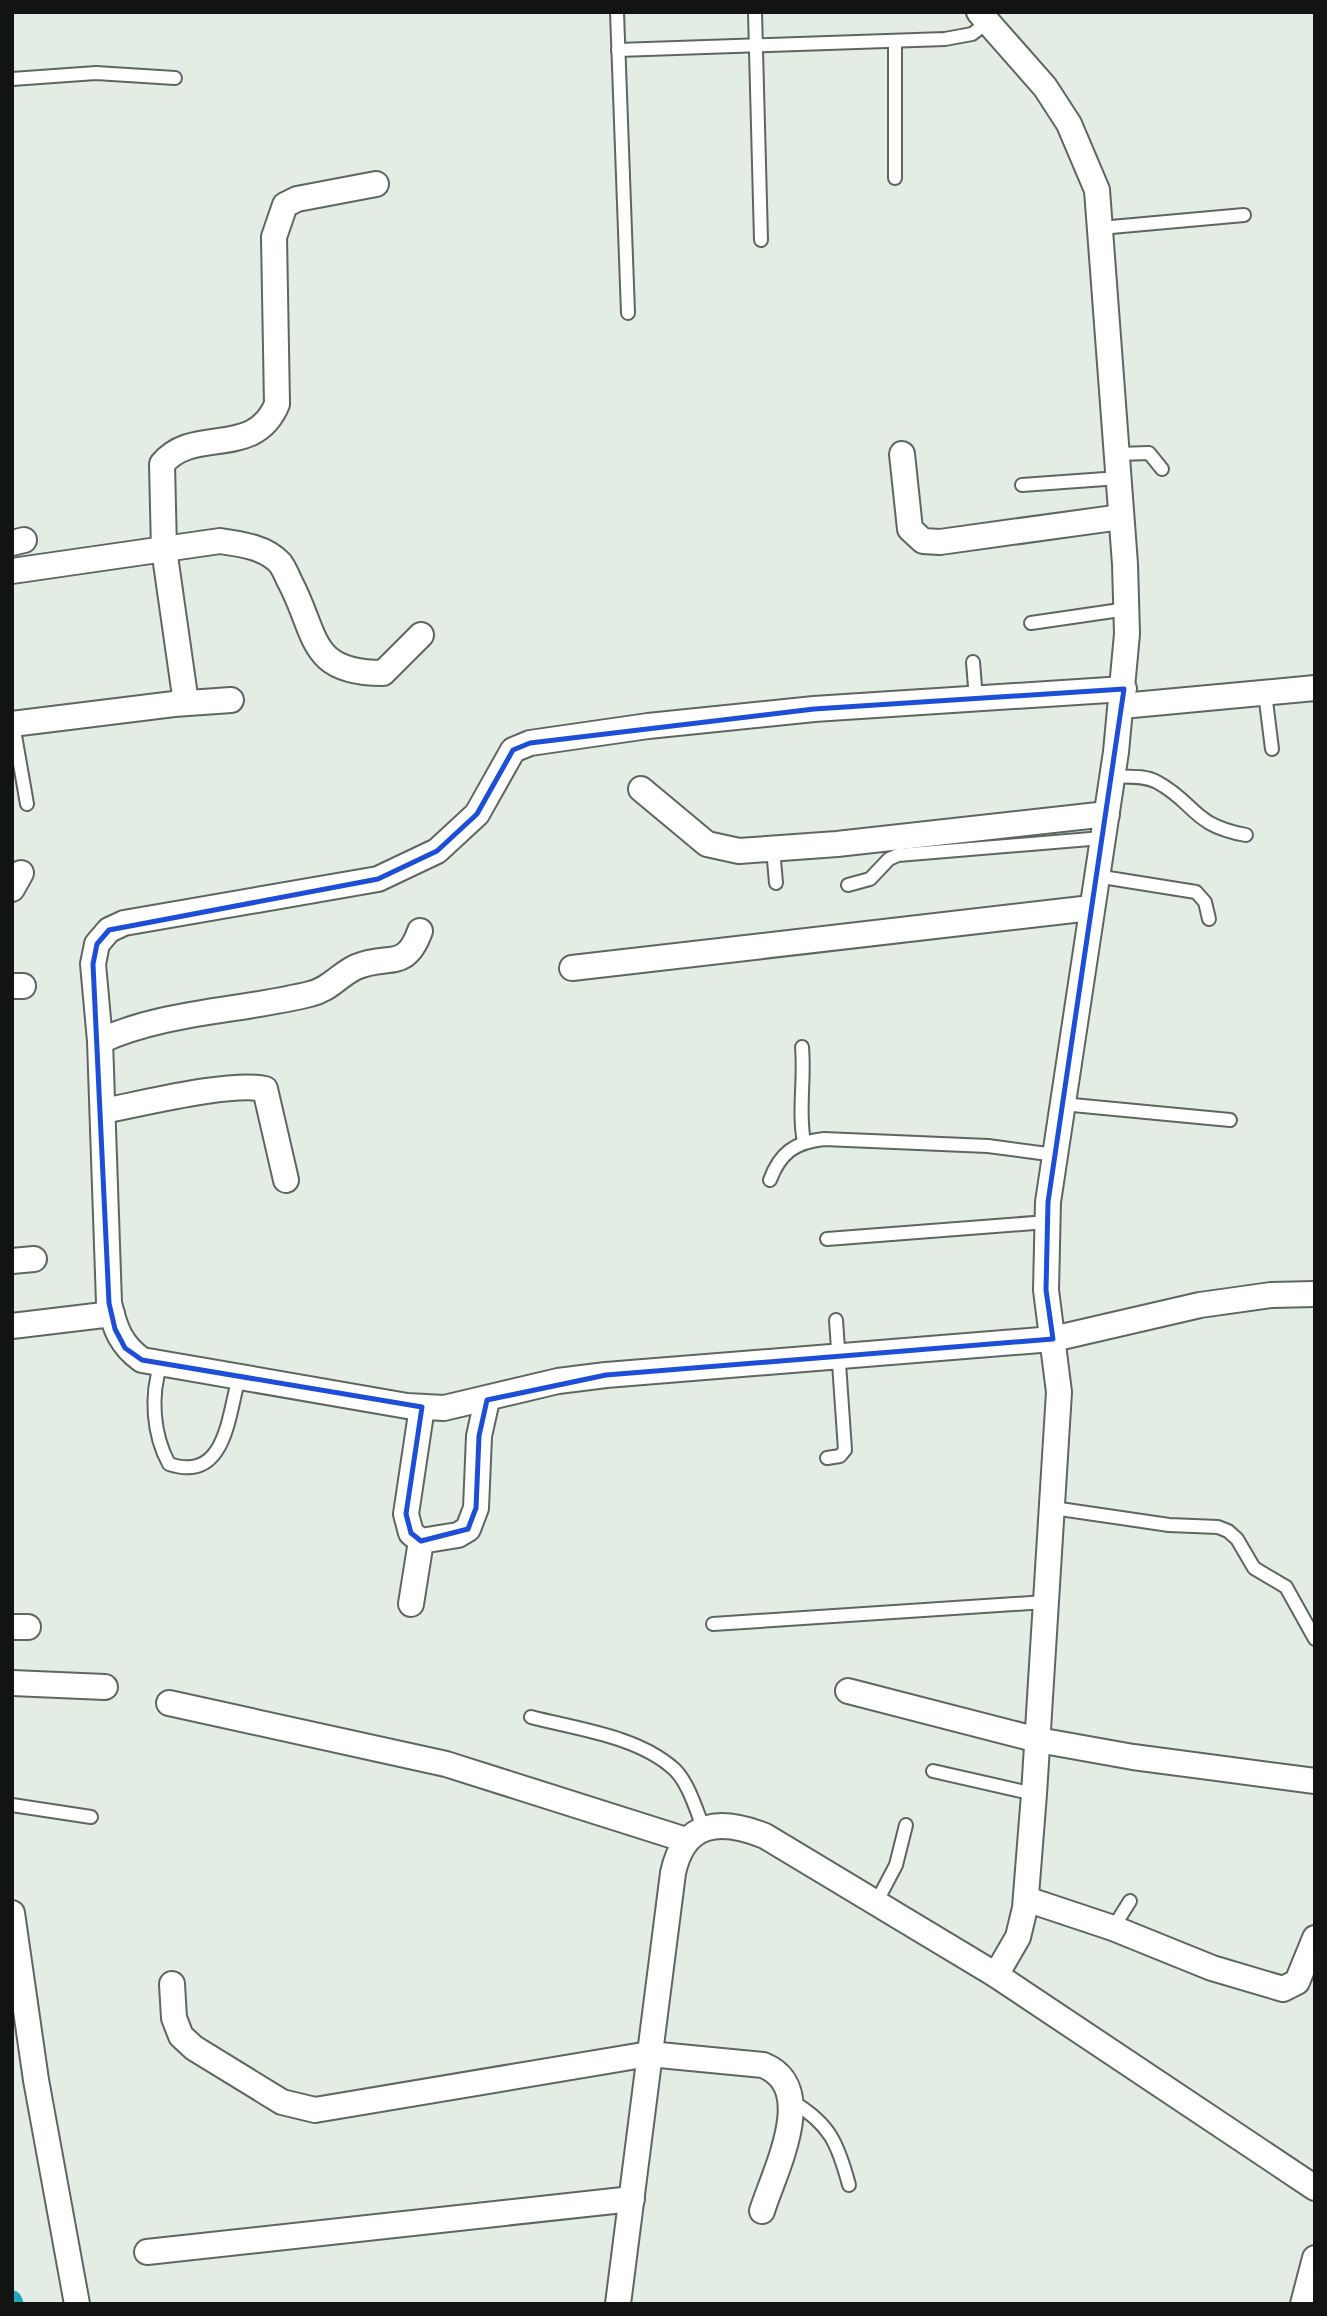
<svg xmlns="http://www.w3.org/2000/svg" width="1327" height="2316" font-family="Rubik,sans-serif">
  <rect width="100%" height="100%" fill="#e3ede4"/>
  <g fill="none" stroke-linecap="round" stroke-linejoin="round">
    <!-- canal -->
    <polyline stroke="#20aab8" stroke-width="21" points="12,2301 13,2304"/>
    <!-- service casing -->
    <g stroke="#5e665f" stroke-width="16">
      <g id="service">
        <polyline points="617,12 628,313"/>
        <polyline points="755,12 761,240"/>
        <polyline points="895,41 895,178"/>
        <polyline points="618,50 945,39 972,34 988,22"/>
        <polyline points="12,79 96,73 175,78"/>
        <polyline points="1100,228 1244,215"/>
        <polyline points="1117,454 1149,453 1162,469"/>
        <polyline points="1022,485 1119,478"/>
        <polyline points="1031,623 1127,609"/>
        <polyline points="973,662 976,699"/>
        <polyline points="1265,693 1272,749"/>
        <polyline points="13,724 27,804"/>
        <path d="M 1112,776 C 1126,777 1144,775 1157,782 C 1196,803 1191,825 1246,835"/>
        <polyline points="773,848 776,883"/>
        <polyline points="1096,876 1196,892 1205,902 1209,919"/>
        <polyline points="848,885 870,879 889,859 898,855 1102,838"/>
        <path d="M 802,1047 C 805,1079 798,1111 804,1142"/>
        <polyline points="1062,1104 1230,1120"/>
        <path d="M 770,1180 C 780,1153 795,1142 824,1139 L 988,1146 L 1055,1155"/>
        <polyline points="827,1239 1047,1222"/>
        <path d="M 161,1364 C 150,1395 153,1435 169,1464 C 226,1483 228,1416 239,1377"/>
        <polyline points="827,1458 840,1456 845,1450 836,1320"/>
        <polyline points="1053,1508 1169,1525 1218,1527 1228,1531 1237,1539 1254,1568 1286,1587 1315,1639"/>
        <polyline points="713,1624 1045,1602"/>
        <path d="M 531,1717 C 576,1729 638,1736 674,1769 C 688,1782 696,1809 703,1827"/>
        <polyline points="933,1771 1034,1794"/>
        <polyline points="12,1805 91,1817"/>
        <polyline points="876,1903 896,1865 906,1825"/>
        <polyline points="1113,1928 1130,1901"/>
        <path d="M 793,2102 C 830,2124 838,2144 849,2185"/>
      </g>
    </g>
    <!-- minor casing -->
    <g stroke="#5e665f" stroke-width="28">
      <g id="minor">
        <polyline points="979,12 1045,87 1069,124 1097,190 1125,564 1127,634 1116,752 1048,1202 1046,1290 1059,1392 1034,1794 1025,1908 1018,1937 996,1975"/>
        <polyline points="902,454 910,529 923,541 940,542 1121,517"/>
        <polyline points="12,543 24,540"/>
        <path d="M 12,571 L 220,541 C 241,544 265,547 280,563 C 284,568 287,576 290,582 C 318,635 308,673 383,673 L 421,635"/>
        <path d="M 1124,689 L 814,709 L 648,726 L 530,743 L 513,750 L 477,814 L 437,851 L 378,879 L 124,923 L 109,930 L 97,944 L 93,964 L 100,1041 L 109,1303 C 115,1329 121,1345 142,1360 L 407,1406 L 444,1408 L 558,1381 L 606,1375 L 1053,1339 L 1200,1305 L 1271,1295 L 1315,1294"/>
        <path d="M 186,703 L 164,549 L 162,464 C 194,425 254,460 277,404 L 274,237 L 285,205 L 297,199 L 376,184"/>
        <polyline points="1122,706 1315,688"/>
        <polyline points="12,724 174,704 231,700"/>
        <polyline points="641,789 707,844 739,851 837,844 1107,814"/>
        <polyline points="12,889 21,873"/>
        <polyline points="572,968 1091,908"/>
        <polyline points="12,986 23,986"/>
        <path d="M 100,1041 C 165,1011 242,1011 310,994 C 329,990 339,975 356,967 C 389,953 405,972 420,931"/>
        <path d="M 103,1111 C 141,1104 232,1081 265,1089 L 286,1180"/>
        <polyline points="12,1261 34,1259"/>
        <polyline points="12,1326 112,1314"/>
        <polyline points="421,1541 411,1533 406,1514 422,1407"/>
        <polyline points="411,1604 421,1541 458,1535 468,1529 476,1508 479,1436 487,1400"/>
        <polyline points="12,1627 28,1627"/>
        <polyline points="12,1683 105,1687"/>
        <polyline points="848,1691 1038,1740 1133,1757 1315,1781"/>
        <polyline points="169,1703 446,1764 686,1840"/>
        <polyline points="1026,1899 1113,1928 1212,1968 1283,1989 1297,1982 1315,1938"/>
        <polyline points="12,1913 36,2080 77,2304"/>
        <path d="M 172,1984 L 174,2018 L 181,2036 L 194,2048 L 282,2102 L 315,2110 L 649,2054 L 763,2065 C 819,2087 775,2170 762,2211"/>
        <polyline points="147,2252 632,2199"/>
        <path d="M 618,2304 L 673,1873 C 684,1821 720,1818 765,1836 L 996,1975 L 1315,2188"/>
        <polyline points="1303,2304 1315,2258"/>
      </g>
    </g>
    <!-- service -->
    <use href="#service" stroke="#fff" stroke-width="12"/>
    <!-- minor -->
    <use href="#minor" stroke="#fff" stroke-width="24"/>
  </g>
  <!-- marked area -->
  <path fill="none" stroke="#1d4ed8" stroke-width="5" stroke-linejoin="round" d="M 1124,689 L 1048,1202 L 1046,1290 L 1053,1339 L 606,1375 L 487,1400 L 479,1436 L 476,1508 L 468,1529 L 421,1541 L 411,1533 L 406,1514 L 422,1407 L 142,1360 L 125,1348 L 115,1329 L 109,1303 L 93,964 L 97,944 L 109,930 L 378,879 L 437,851 L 477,814 L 513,750 L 530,743 L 814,709 Z"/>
  <!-- border -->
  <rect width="1327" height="2316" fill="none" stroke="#111411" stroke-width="28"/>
</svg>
